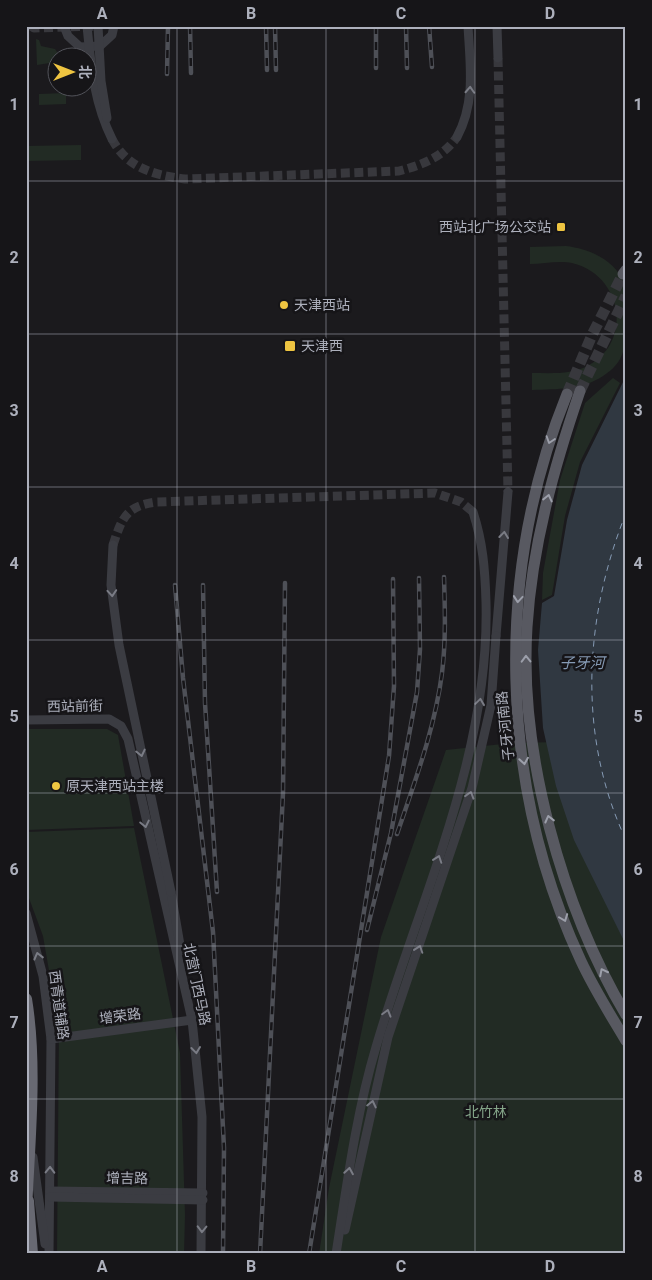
<svg xmlns="http://www.w3.org/2000/svg" width="652" height="1280" font-family="Roboto,'Noto Sans SC',sans-serif">
  <rect width="100%" height="100%" fill="#1b1a1d"/>
  <!-- green -->
  <g fill="#222b24">
    <polygon points="36,39 39,40 41,46 55,49 57,52 56,62 37,65"/>
    <polygon points="66,93 66,104 39,105 39,94"/>
    <polygon points="81,145 81,160 26,161 26,146"/>
    <path d="M 566,246 C 590,249 615,260 625,284 C 629,294 626,312 626,323 C 626,346 625,362 603,376 C 582,390 557,389 532,390 L 532,373 C 551,373 572,375 589,365 C 634,340 621,274 572,263 C 559,260 543,264 530,264 L 530,247 Z"/>
    <polygon points="613,378 620,383 580,462 565,516 552,595 542,600 543,573 560,480 585,403"/>
    <polygon points="26,729 107,729 118,735 134,826 26,830"/>
    <polygon points="559,742 626,906 626,1254 319,1254 329,1188 381,937 446,750 512,743"/>
    <polygon points="134,828 180,1053 185,1215 184,1254 57,1254 59,1028 43,936 26,890 26,832"/>
  </g>
  <!-- water -->
  <polygon fill="#303841" points="626,376 626,945 574,840 556,786 543,728 538,650 542,603 554,596 567,520 582,465"/>
  <g fill="none" stroke-linecap="round" stroke-linejoin="round">
    <!-- ferry -->
    <path stroke="#869bb5" stroke-width="1" stroke-dasharray="6 5" stroke-linecap="butt" d="M 626,513 C 584,618 577,736 626,840"/>
    <!-- minor-tunnel -->
    <g stroke="#38383d" stroke-width="9" stroke-dasharray="9 4.5" stroke-linecap="butt">
      <polyline points="31,26 34,28 98,26"/>
      <polyline points="498,58 508,492"/>
      <path d="M 112,139 C 127,168 154,175 185,179 L 399,171 C 422,165 443,157 457,137"/>
      <path d="M 113,545 C 122,518 126,506 156,502 L 435,493 L 461,502 L 473,512"/>
    </g>
    <!-- major-tunnel -->
    <g stroke="#38383d" stroke-width="11" stroke-dasharray="11 5.5" stroke-linecap="butt">
      <polyline points="580,391 626,296"/>
      <polyline points="567,394 592,335 623,274"/>
    </g>
    <!-- minor -->
    <g stroke="#3b3c42" stroke-width="9">
      <polyline points="64,26 68,36 80,47 100,46 112,35 114,26"/>
      <polyline points="497,26 498,58"/>
      <path d="M 457,137 C 476,102 470,64 468,26"/>
      <polyline points="496,636 508,492"/>
      <polyline points="26,720 109,719 121,726 128,739 192,1020 202,1117 201,1254"/>
      <polyline points="171,892 181,951"/>
      <polyline points="26,913 43,976 51,1039 49,1254"/>
      <polyline points="51,1039 192,1020"/>
      <polyline points="33,1157 45,1244"/>
      <polyline points="50,1191 203,1193"/>
      <polyline points="50,1197 203,1200"/>
    </g>
    <!-- major -->
    <g stroke="#585961" stroke-width="11">
      <polyline points="623,274 626,270"/>
      <path d="M 580,391 C 554,467 532,546 527,627 C 519,753 562,907 626,1015"/>
      <path d="M 567,394 C 494,574 499,785 581,961 C 594,989 610,1014 626,1041"/>
    </g>
    <!-- highway -->
    <g stroke="#686972" stroke-width="12">
      <path d="M 26,999 C 37,1066 29,1142 26,1210"/>
      <polyline points="28,1201 32,1254"/>
    </g>
    <!-- rail casing -->
    <g stroke="#4e5057" stroke-width="4.5">
      <g id="rail">
        <polyline points="190,26 191,73"/>
        <polyline points="266,26 267,70"/>
        <polyline points="275,26 276,70"/>
        <polyline points="376,26 376,68"/>
        <polyline points="406,26 407,68"/>
        <polyline points="429,26 432,67"/>
        <polyline points="167,74 168,26"/>
        <polyline points="175,585 183,678 213,932 224,1148 223,1254"/>
        <polyline points="203,585 205,703 217,892"/>
        <path d="M 397,834 C 415,781 435,728 442,673 C 446,641 445,609 444,577"/>
        <polyline points="367,930 391,833 417,692 420,649 419,578"/>
        <polyline points="260,1254 283,793 285,583"/>
        <polyline points="309,1254 389,756 394,686 393,579"/>
      </g>
    </g>
    <!-- rail -->
    <use href="#rail" stroke="#161518" stroke-width="2.5" stroke-dasharray="8" stroke-linecap="butt"/>
    <!-- minor-bridge -->
    <g stroke="#3b3c42" stroke-width="9">
      <path d="M 87,26 C 91,66 94,103 112,139"/>
      <polyline points="98,26 101,81 107,118"/>
      <polyline points="113,545 111,585 119,645 171,892"/>
      <polyline points="345,1230 388,1037 472,788 491,705 496,636"/>
      <path d="M 336,1254 C 347,1184 356,1114 376,1047 C 419,900 490,758 486,602 C 485,569 483,543 473,512"/>
    </g>
  </g>
  <!-- one-way arrows -->
  <defs><path id="oneway-chevron" d="M-2-3.5L2.5 0L-2 3.5" fill="none" stroke-width="1.6" stroke-linecap="round" stroke-linejoin="round" transform="scale(1.25)"/></defs>
  <g stroke="#7a7c85">
    <use href="#oneway-chevron" transform="translate(470 90) rotate(-87)"/>
    <use href="#oneway-chevron" transform="translate(504 535) rotate(-83)"/>
    <use href="#oneway-chevron" transform="translate(112 593) rotate(86)"/>
    <use href="#oneway-chevron" transform="translate(480 702) rotate(-82)"/>
    <use href="#oneway-chevron" transform="translate(141 753) rotate(77)"/>
    <use href="#oneway-chevron" transform="translate(470 795) rotate(-73)"/>
    <use href="#oneway-chevron" transform="translate(145 824) rotate(78)"/>
    <use href="#oneway-chevron" transform="translate(438 859) rotate(-71)"/>
    <use href="#oneway-chevron" transform="translate(419 949) rotate(-71)"/>
    <use href="#oneway-chevron" transform="translate(38 956) rotate(-104)"/>
    <use href="#oneway-chevron" transform="translate(387 1013) rotate(-74)"/>
    <use href="#oneway-chevron" transform="translate(196 1050) rotate(83)"/>
    <use href="#oneway-chevron" transform="translate(372 1104) rotate(-77)"/>
    <use href="#oneway-chevron" transform="translate(50 1170) rotate(-89)"/>
    <use href="#oneway-chevron" transform="translate(349 1171) rotate(-81)"/>
    <use href="#oneway-chevron" transform="translate(202 1229) rotate(91)"/>
  </g>
  <g stroke="#9c9faa">
    <use href="#oneway-chevron" transform="translate(550 440) rotate(108)"/>
    <use href="#oneway-chevron" transform="translate(548 498) rotate(-77)"/>
    <use href="#oneway-chevron" transform="translate(518 599) rotate(95)"/>
    <use href="#oneway-chevron" transform="translate(526 659) rotate(-91)"/>
    <use href="#oneway-chevron" transform="translate(524 761) rotate(81)"/>
    <use href="#oneway-chevron" transform="translate(549 819) rotate(-104)"/>
    <use href="#oneway-chevron" transform="translate(564 918) rotate(69)"/>
    <use href="#oneway-chevron" transform="translate(603 972) rotate(-117)"/>
  </g>
  <!-- grid -->
  <path fill="none" stroke="#adb0bc" stroke-width="1" stroke-opacity="0.55" d="M 177,26 L 177,1254M 326,26 L 326,1254M 475,26 L 475,1254M 26,181 L 626,181M 26,334 L 626,334M 26,487 L 626,487M 26,640 L 626,640M 26,793 L 626,793M 26,946 L 626,946M 26,1099 L 626,1099"/>
  <!-- markers -->
  <g fill="#eec441" stroke="#161518" stroke-width="2">
    <rect x="556" y="222" width="10" height="10" rx="2.5"/>
    <circle cx="284" cy="305" r="5"/>
    <rect x="284" y="340" width="12" height="12" rx="2.5"/>
    <circle cx="56" cy="786" r="5"/>
  </g>
  <g text-anchor="middle" stroke-width="5" stroke-linejoin="round" paint-order="stroke">
    <!-- poi labels -->
    <g font-size="14" fill="#adb0bc" stroke="#161518" text-anchor="start">
      <text x="551" y="232" text-anchor="end">西站北广场公交站</text>
      <text x="294" y="310">天津西站</text>
      <text x="301" y="351">天津西</text>
      <text x="66" y="791">原天津西站主楼</text>
    </g>
    <!-- street labels -->
    <g font-size="14" fill="#adb0bc" stroke="#161518">
      <text transform="translate(75 706) rotate(-1)" y="5">西站前街</text>
      <text transform="translate(505 726) rotate(-96)" y="5">子牙河南路</text>
      <text transform="translate(197 984) rotate(78)" y="5">北营门西马路</text>
      <text transform="translate(59 1005) rotate(82)" y="5">西青道辅路</text>
      <text transform="translate(120 1016) rotate(-8)" y="5">增荣路</text>
      <text transform="translate(127 1178) rotate(1)" y="5">增吉路</text>
    </g>
    <!-- park labels -->
    <g font-size="14" fill="#85a68a" stroke="#161518">
      <text x="486" y="1117">北竹林</text>
    </g>
    <!-- water labels -->
    <g font-size="15" font-style="italic" fill="#869bb5" stroke="#161518">
      <text x="582" y="668">子牙河</text>
    </g>
  </g>
  <!-- border -->
  <rect width="652" height="1280" fill="none" stroke="#161518" stroke-width="55"/>
  <!-- north arrow -->
  <g transform="translate(72 72) rotate(90)"><circle r="24" fill="#161518" stroke="#52535a"/>
  <path d="M0-4L9 19L0 12L-9 19Z" fill="#eec441"/>
  <text y="-8" font-size="14" font-weight="bold" text-anchor="middle" fill="#adb0bc">北</text>
  </g>
  <rect x="28" y="28" width="596" height="1224" fill="none" stroke="#adb0bc" stroke-width="2"/>
  <g font-size="16" text-anchor="middle" font-weight="bold" fill="#adb0bc">
    <text x="102" y="19">A</text>
    <text x="251" y="19">B</text>
    <text x="401" y="19">C</text>
    <text x="550" y="19">D</text>
    <text x="14" y="110">1</text>
    <text x="638" y="110">1</text>
    <text x="14" y="263">2</text>
    <text x="638" y="263">2</text>
    <text x="14" y="416">3</text>
    <text x="638" y="416">3</text>
    <text x="14" y="569">4</text>
    <text x="638" y="569">4</text>
    <text x="14" y="722">5</text>
    <text x="638" y="722">5</text>
    <text x="14" y="875">6</text>
    <text x="638" y="875">6</text>
    <text x="14" y="1028">7</text>
    <text x="638" y="1028">7</text>
    <text x="14" y="1182">8</text>
    <text x="638" y="1182">8</text>
    <text x="102" y="1272">A</text>
    <text x="251" y="1272">B</text>
    <text x="401" y="1272">C</text>
    <text x="550" y="1272">D</text>
  </g>
</svg>
